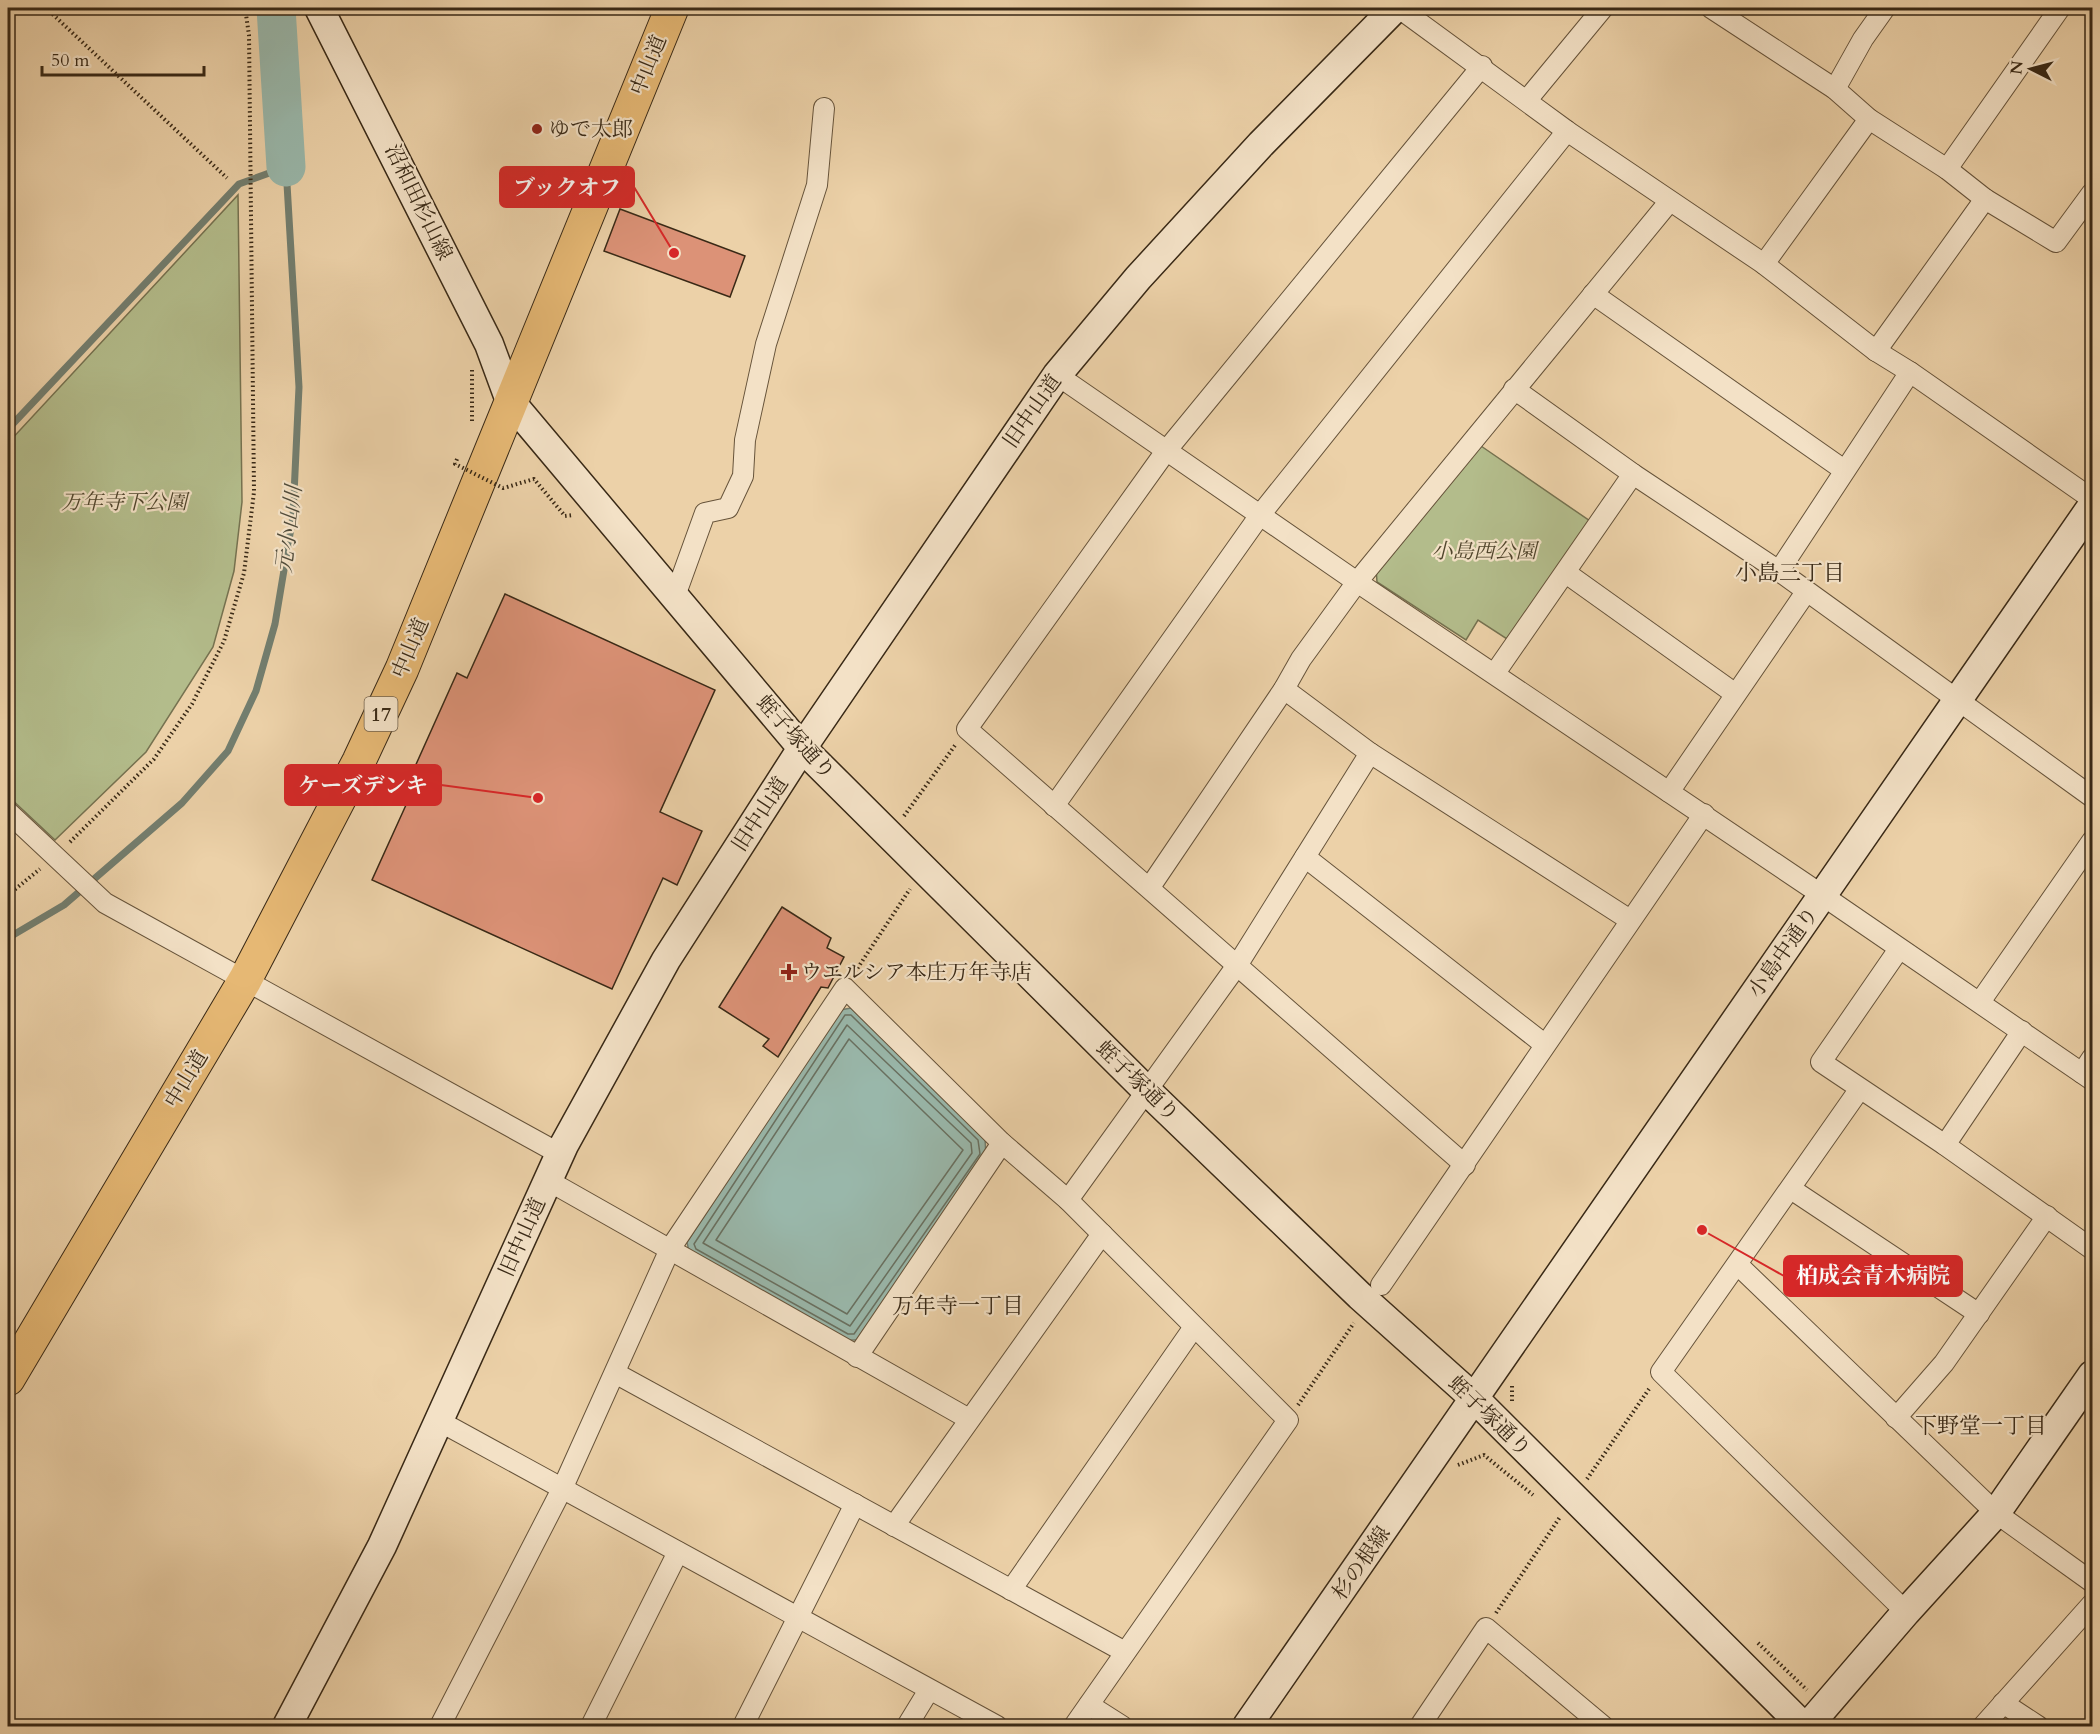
<svg xmlns="http://www.w3.org/2000/svg" width="2100" height="1734" font-family="Cardo,'Noto Serif JP',serif">
  <rect width="100%" height="100%" fill="#ecd1a8"/>
  <filter id="stains"><feTurbulence type="fractalNoise" baseFrequency=".00333" numOctaves="4"/><feColorMatrix values="0 0 0 0 .2 0 0 0 0 .09 0 0 0 0 .02 0 0 0 .5 -.17"/></filter>
  <radialGradient id="worn" r=".72"><stop offset=".6" stop-color="#630" stop-opacity="0"/><stop offset="1" stop-color="#630" stop-opacity=".3"/></radialGradient>
  <!-- green -->
  <g fill="#b3bc8b" stroke="#767250" stroke-width="1.5">
    <polygon points="238,195 242,502 234,571 213,647 146,752 55,840 8,796 8,443"/>
    <polygon points="1481,446 1590,521 1507,639 1478,620 1466,640 1377,582 1376,568"/>
  </g>
  <!-- water -->
  <polygon fill="#99b7aa" stroke="#737e6f" stroke-width="1.5" points="851,1008 985,1138 986,1157 858,1340 847,1340 689,1252 687,1242 840,1010"/>
  <g fill="none" stroke-linecap="round" stroke-linejoin="round">
    <!-- shore -->
    <g stroke="#697060" stroke-width="1.5">
      <polygon points="845,1015 851,1015 978,1140 980,1154 854,1334 848,1334 696,1249 694,1244"/>
      <polygon points="847,1025 971,1143 972,1153 850,1326 703,1243"/>
      <polygon points="849,1039 963,1150 847,1314 716,1240"/>
    </g>
    <!-- stream -->
    <polyline stroke="#737e6f" stroke-width="7" points="8,429 239,184 286,167 299,387 293,516 275,624 256,691 228,751 182,803 64,905 8,938"/>
    <!-- river -->
    <polyline stroke="#99b7aa" stroke-width="39" points="276,8 286,167"/>
  </g>
  <!-- building -->
  <g fill="#dc9277" stroke="#392916" stroke-width="1.5">
    <polygon points="620,209 745,256 730,297 604,251"/>
    <polygon points="505,594 715,690 660,812 702,831 677,885 663,878 612,989 372,880 416,783 409,780 457,673 467,678"/>
    <polygon points="782,907 831,938 827,948 844,957 828,988 821,987 778,1057 763,1046 769,1039 719,1007"/>
  </g>
  <g fill="none" stroke-linecap="round" stroke-linejoin="round">
    <!-- street casing -->
    <g stroke="#66533a" stroke-width="22">
      <g id="street">
        <polyline points="1399,8 1567,131 1764,264 1876,351 1910,372 2092,499"/>
        <polyline points="1711,8 1835,89 1869,119 1947,169 1985,199 2056,242 2092,193"/>
        <polyline points="1835,89 1863,39 1885,8"/>
        <polyline points="1527,100 1603,8"/>
        <polyline points="1947,169 2060,8"/>
        <polyline points="1764,264 1869,119"/>
        <polyline points="1593,294 1844,470"/>
        <polyline points="1876,351 1985,199"/>
        <polyline points="1057,375 1357,582 1822,895 2092,1080"/>
        <polyline points="1514,389 1633,474 1779,571 2092,797"/>
        <polyline points="1779,571 1910,372"/>
        <polyline points="1566,573 1734,693"/>
        <polyline points="675,596 705,513 728,508 743,476 745,440 766,344 817,185 824,108"/>
        <polyline points="1495,673 1633,474"/>
        <polyline points="1284,689 1370,753 1630,920"/>
        <polyline points="1669,792 1806,592"/>
        <polyline points="1054,806 1260,515 1567,131"/>
        <polyline points="8,812 105,903 560,1154"/>
        <polyline points="1305,857 1544,1044"/>
        <polyline points="1150,887 1284,689 1301,659 1357,582 1669,202"/>
        <polyline points="1899,949 1821,1062 1945,1145 2092,1249"/>
        <polyline points="1980,1002 2092,841"/>
        <polyline points="2082,1073 2092,1058"/>
        <polyline points="1859,1090 1661,1372 1906,1612"/>
        <polyline points="1945,1145 2022,1031"/>
        <polyline points="1465,1165 967,729 1166,451 1482,66"/>
        <polyline points="547,1180 969,1419"/>
        <polyline points="1791,1189 1979,1314"/>
        <polyline points="1068,1200 1238,964 1370,753"/>
        <polyline points="1738,1265 1996,1513 2092,1582"/>
        <polyline points="1381,1285 1704,814"/>
        <polyline points="857,1357 1002,1143"/>
        <polyline points="615,1373 1125,1652"/>
        <polyline points="1896,1418 1944,1363 2047,1216"/>
        <polyline points="439,1421 997,1726"/>
        <polyline points="894,1526 1102,1234"/>
        <polyline points="1011,1590 1194,1327"/>
        <polyline points="2003,1703 2038,1726"/>
        <polyline points="1089,1705 1122,1726"/>
        <polyline points="440,1726 563,1487 670,1249 845,988 1002,1143 1068,1200 1288,1420 1074,1726"/>
        <polyline points="591,1726 678,1552"/>
        <polyline points="743,1726 855,1504"/>
        <polyline points="907,1726 929,1690"/>
        <polyline points="1420,1726 1486,1628 1603,1726"/>
        <polyline points="1983,1726 2092,1604"/>
      </g>
    </g>
    <!-- secondary casing -->
    <g stroke="#392916" stroke-width="31">
      <g id="secondary">
        <polyline points="319,8 489,344 510,401 802,748 1145,1089 1360,1296 1475,1399 1803,1726"/>
        <polyline points="287,1726 382,1546 564,1145 666,960 802,748 1057,375 1138,278 1261,144 1395,8"/>
        <polyline points="1247,1726 2092,506"/>
        <polyline points="1808,1726 1906,1612 1996,1513 2092,1375"/>
      </g>
    </g>
    <!-- highway casing -->
    <g stroke="#392916" stroke-width="35">
      <polyline id="highway" points="8,1379 245,980 359,761 402,669 672,8"/>
    </g>
    <!-- path -->
    <g stroke="#392916" stroke-width="4" stroke-dasharray="1.5 3" stroke-linecap="butt">
      <polyline points="46,8 227,178"/>
      <polyline points="472,370 472,423"/>
      <polyline points="507,487 534,479 565,516 573,515"/>
      <polyline points="904,816 956,744"/>
      <polyline points="70,842 154,759 192,704 224,641 244,573 254,492 249,35 245,8"/>
      <polyline points="8,895 40,869"/>
      <polyline points="855,972 910,889"/>
      <polyline points="1512,1386 1512,1402"/>
      <polyline points="1298,1405 1354,1323"/>
      <polyline points="1458,1465 1484,1455 1533,1495"/>
      <polyline points="1587,1479 1649,1389"/>
      <polyline points="1496,1613 1560,1517"/>
      <polyline points="1758,1643 1807,1690"/>
    </g>
    <!-- street -->
    <use href="#street" stroke="#f3e1c6" stroke-width="20"/>
    <!-- secondary -->
    <use href="#secondary" stroke="#f3e1c6" stroke-width="28"/>
    <!-- highway -->
    <use href="#highway" stroke="#e6b874" stroke-width="33"/>
    <!-- path-bridge -->
    <polyline stroke="#392916" stroke-width="4" stroke-dasharray="1.5 3" stroke-linecap="butt" points="457,459 455,464 503,488 507,487"/>
  </g>
  <!-- markers -->
  <g fill="#8f2418" stroke="#f3e1c6" stroke-width="2">
    <circle cx="537" cy="129" r="6"/>
    <path d="M786 963h6v6h6v6h-6v6h-6v-6h-6v-6h6z"/>
  </g>
  <g text-anchor="middle" stroke-width="4.5" stroke-linejoin="round" paint-order="stroke">
    <!-- shield labels -->
    <rect fill="#f3e1c6" stroke="#71604b" stroke-width="1.5" x="364.5" y="697" width="33" height="34" rx="4.5"/>
    <g font-size="20" font-weight="bold" fill="#392916">
      <text x="381" y="721">17</text>
    </g>
    <!-- street labels -->
    <g font-size="21" fill="#392916" stroke="#f3e1c6">
      <text transform="translate(648 65) rotate(-68)" y="7">中山道</text>
      <text transform="translate(419 202) rotate(64)" y="7">沼和田杉山線</text>
      <text transform="translate(1032 411) rotate(-55)" y="7">旧中山道</text>
      <text transform="translate(410 648) rotate(-67)" y="7">中山道</text>
      <text transform="translate(796 737) rotate(48)" y="7">蛭子塚通り</text>
      <text transform="translate(760 814) rotate(-57)" y="7">旧中山道</text>
      <text transform="translate(1783 952) rotate(-55)" y="7">小島中通り</text>
      <text transform="translate(186 1079) rotate(-59)" y="7">中山道</text>
      <text transform="translate(1138 1081) rotate(44)" y="7">蛭子塚通り</text>
      <text transform="translate(522 1237) rotate(-66)" y="7">旧中山道</text>
      <text transform="translate(1490 1416) rotate(44)" y="7">蛭子塚通り</text>
      <text transform="translate(1361 1563) rotate(-55)" y="7">杉の根線</text>
    </g>
    <!-- poi labels -->
    <g font-size="21" fill="#392916" stroke="#f3e1c6" text-anchor="start">
      <text x="549" y="136">ゆで太郎</text>
      <text x="801" y="979">ウエルシア本庄万年寺店</text>
    </g>
    <!-- park labels -->
    <g font-size="21" font-style="italic" fill="#51462d" stroke="#f3e1c6">
      <text x="124" y="509">万年寺下公園</text>
      <text x="1484" y="558">小島西公園</text>
    </g>
    <!-- water labels -->
    <g font-size="22" font-style="italic" fill="#514c3b" stroke="#f3e1c6">
      <text transform="translate(288 529) rotate(-83)" y="8">元小山川</text>
    </g>
    <!-- neighbourhood labels -->
    <g font-size="22" fill="#392916" stroke="#f3e1c6">
      <text x="1790" y="580">小島三丁目</text>
      <text x="958" y="1313">万年寺一丁目</text>
      <text x="1981" y="1433">下野堂一丁目</text>
    </g>
  </g>
  <!-- callouts -->
  <path fill="none" stroke="#d62828" stroke-width="2" d="M674 253L634 187M538 798L441 785M1702 1230L1784 1276"/>
  <g fill="#d62828" stroke="#f3e1c6" stroke-width="2">
    <circle cx="674" cy="253" r="6"/>
    <circle cx="538" cy="798" r="6"/>
    <circle cx="1702" cy="1230" r="6"/>
  </g>
  <g fill="#d62828" stroke="#d62828" stroke-width="2">
    <rect x="500" y="167" width="134" height="40" rx="6"/>
    <rect x="285" y="765" width="156" height="40" rx="6"/>
    <rect x="1784" y="1256" width="178" height="40" rx="6"/>
  </g>
  <g font-size="22" text-anchor="middle" font-weight="bold" fill="#fff">
    <text x="567" y="195">ブックオフ</text>
    <text x="363" y="793">ケーズデンキ</text>
    <text x="1873" y="1283">柏成会青木病院</text>
  </g>
  <!-- margin -->
  <rect width="2100" height="1734" fill="none" stroke="#ecd1a8" stroke-width="30"/>
  <rect x="9" y="9" width="2082" height="1716" fill="none" stroke="#392916" stroke-width="3"/>
  <rect x="15" y="15" width="2070" height="1704" fill="none" stroke="#392916" stroke-width="1.5"/>
  <!-- north arrow -->
  <g transform="translate(2031 69) rotate(276)" stroke="#f3e1c6" stroke-width="4.5" paint-order="stroke">
  <path d="M0-4.5L10 22L0 15L-10 22Z" fill="#392916"/>
  <text y="-9" font-size="16" font-weight="bold" text-anchor="middle" fill="#392916">N</text>
  </g>
  <!-- scale -->
  <path d="M42 66v9h162v-9" fill="none" stroke="#392916" stroke-width="3"/>
  <text x="51" y="66" font-size="18" fill="#392916" stroke="#f3e1c6" stroke-width="4.5" paint-order="stroke">50 m</text>
  <rect width="100%" height="100%" filter="url(#stains)"/>
  <rect width="100%" height="100%" fill="url(#worn)"/>
</svg>
